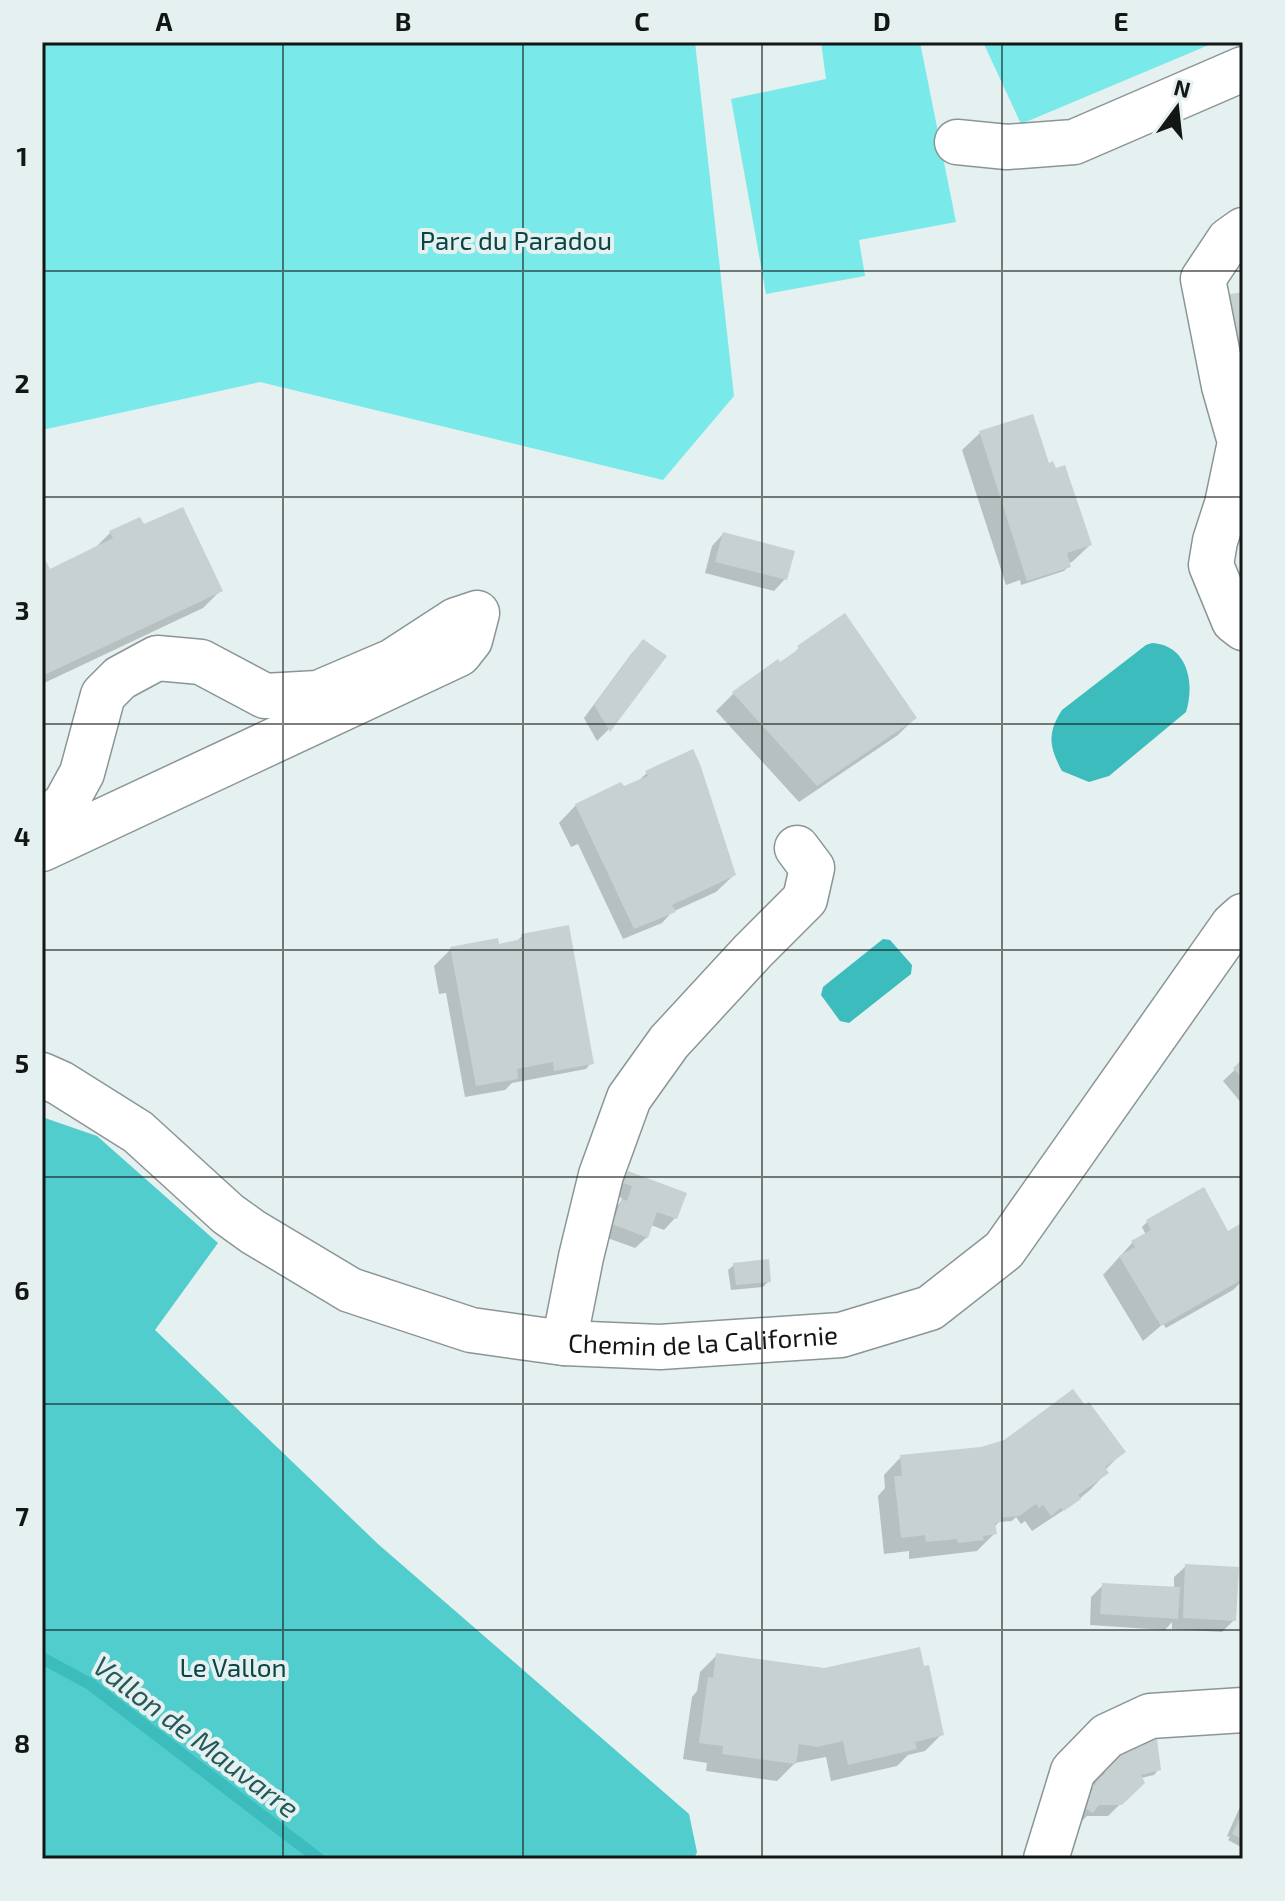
<svg xmlns="http://www.w3.org/2000/svg" width="1285" height="1901" font-family="'Exo 2',sans-serif">
  <rect width="100%" height="100%" fill="#e5f0f0"/>
  <!-- green -->
  <g fill="#79eae9">
    <polygon points="42,42 695,42 734,396 663,480 260,382 42,430"/>
    <polygon points="821,42 920,42 956,222 859,240 865,276 766,294 731,99 826,79"/>
    <polygon points="983,42 1216,42 1021,124"/>
  </g>
  <!-- forest -->
  <polygon fill="#50cdcc" points="42,1117 97,1136 218,1243 155,1330 378,1544 689,1814 697,1852 694,1859 42,1859"/>
  <!-- water -->
  <g fill="#3cbcbc">
    <path d="M 1152,643 C 1188,645 1195,684 1186,712 L 1109,776 L 1089,782 L 1062,771 C 1049,747 1047,733 1062,710 L 1146,645 Z"/>
    <polygon points="883,939 890,940 912,965 911,974 849,1023 840,1021 821,995 823,987"/>
  </g>
  <!-- shadow -->
  <g fill="#0003">
    <polygon points="980,433 1047,465 1090,545 1072,562 1068,563 1069,566 1064,571 1021,585 1020,580 1006,585 962,450"/>
    <polygon points="144,527 220,591 203,608 42,684 42,565 49,572 92,551 110,533"/>
    <polygon points="723,534 785,579 774,591 705,573 712,546"/>
    <polygon points="643,642 665,656 608,730 597,741 584,718 632,653"/>
    <polygon points="799,648 915,718 898,735 799,802 716,711 733,694 778,662 780,665 785,661"/>
    <polygon points="647,773 734,875 716,892 672,912 662,923 623,939 578,844 571,847 559,823 576,805 636,783"/>
    <polygon points="522,936 591,1063 586,1069 512,1083 505,1090 465,1097 446,993 439,994 434,966 451,949 498,946 515,943"/>
    <polygon points="1243,1062 1243,1105 1223,1081"/>
    <polygon points="629,1173 675,1218 664,1230 651,1225 647,1237 635,1248 602,1236 611,1213 620,1203 622,1198 613,1195 617,1185"/>
    <polygon points="1147,1222 1243,1235 1243,1280 1233,1290 1166,1328 1163,1324 1143,1341 1103,1275 1133,1242 1146,1235 1142,1227"/>
    <polygon points="734,1265 769,1281 763,1287 731,1290 728,1270"/>
    <polygon points="1123,1452 1105,1470 1107,1472 1090,1490 1073,1504 1032,1531 1025,1521 1021,1524 1016,1517 1012,1521 999,1522 994,1527 994,1534 977,1551 909,1559 909,1551 884,1554 878,1496 885,1488 884,1475 901,1457"/>
    <polygon points="1186,1566 1234,1620 1222,1632 1172,1629 1172,1622 1165,1630 1090,1625 1091,1597 1103,1585 1174,1589 1174,1577"/>
    <polygon points="717,1655 942,1734 925,1751 908,1755 897,1766 831,1781 826,1757 795,1763 777,1781 706,1771 707,1763 683,1759 692,1697 697,1691 700,1672"/>
    <polygon points="1156,1741 1159,1769 1154,1775 1141,1778 1143,1782 1108,1816 1087,1816 1080,1823 1086,1795 1094,1786 1090,1777"/>
    <polygon points="1243,1804 1243,1848 1228,1840 1230,1837 1227,1836 1239,1809"/>
  </g>
  <g fill="none" stroke-linecap="round" stroke-linejoin="round">
    <!-- stream -->
    <polyline stroke="#3cbcbc" stroke-width="12" points="42,1658 90,1684 319,1859"/>
  </g>
  <!-- building -->
  <g fill="#c7d1d1">
    <polygon points="1243,292 1243,389 1224,295"/>
    <polygon points="1033,414 1049,463 1053,461 1056,468 1065,465 1092,545 1067,553 1071,567 1027,581 979,431"/>
    <polygon points="183,507 223,591 42,676 42,563 46,561 50,569 113,538 109,531 140,517 144,524"/>
    <polygon points="723,532 795,551 787,580 715,562"/>
    <polygon points="845,613 917,718 817,786 732,692 778,659 780,662 799,649 797,646"/>
    <polygon points="643,639 667,656 610,732 594,705"/>
    <polygon points="693,749 700,764 736,875 672,905 676,912 634,929 575,804 621,782 624,786 648,776 645,771"/>
    <polygon points="569,925 594,1064 554,1071 553,1062 517,1069 518,1079 476,1086 450,947 498,938 499,944 522,939 521,934"/>
    <polygon points="1243,1059 1243,1080 1233,1068"/>
    <polygon points="628,1171 687,1193 677,1219 657,1212 648,1238 612,1224 622,1199 627,1201 632,1186 623,1183"/>
    <polygon points="1204,1187 1228,1231 1240,1224 1243,1230 1243,1279 1161,1326 1119,1256 1135,1247 1131,1241 1151,1230 1146,1220"/>
    <polygon points="769,1259 771,1282 736,1285 733,1263"/>
    <polygon points="1073,1389 1085,1405 1089,1402 1126,1452 1105,1467 1109,1473 1078,1495 1081,1499 1064,1511 1061,1508 1051,1516 1043,1505 1039,1508 1036,1504 1019,1516 1001,1518 1001,1522 995,1523 997,1534 983,1536 984,1540 958,1543 957,1539 926,1542 925,1535 901,1538 894,1476 902,1476 900,1455 981,1447 1004,1440"/>
    <polygon points="1185,1564 1239,1567 1236,1621 1183,1618"/>
    <polygon points="1102,1583 1180,1587 1178,1619 1100,1614"/>
    <polygon points="920,1647 924,1666 929,1665 944,1735 915,1742 917,1749 848,1765 843,1741 817,1747 799,1744 796,1764 722,1754 723,1746 699,1743 708,1677 713,1678 716,1653 824,1668"/>
    <polygon points="1157,1739 1161,1770 1141,1775 1145,1783 1122,1805 1099,1805 1093,1813 1083,1807 1097,1781 1105,1773 1101,1764 1139,1742"/>
    <polygon points="1243,1811 1243,1840 1232,1834"/>
  </g>
  <g fill="none" stroke-linecap="round" stroke-linejoin="round">
    <!-- minor casing -->
    <g stroke="#8b9595" stroke-width="47">
      <g id="minor">
        <polyline points="957,142 1007,147 1074,142 1243,69"/>
        <polyline points="1243,230 1229,240 1203,279 1224,386 1240,442 1227,504 1215,541 1211,565 1234,621 1243,628"/>
        <polyline points="42,822 65,804 82,773 103,695 120,678 157,658 201,662 265,696 318,693 393,661 456,620 477,613 470,640 459,654 42,849"/>
        <path id="s1" d="M 42,1075 L 60,1083 L 138,1132 L 228,1214 L 253,1232 L 350,1290 L 471,1330 L 564,1343 L 660,1347 L 841,1335 L 930,1308 L 1004,1250 L 1233,925 L 1243,916"/>
        <polyline points="564,1343 581,1257 601,1175 629,1098 669,1042 753,951 805,899 812,868 797,848"/>
        <polyline points="1046,1859 1073,1771 1107,1736 1150,1716 1243,1710"/>
      </g>
    </g>
    <!-- minor -->
    <use href="#minor" stroke="#fff" stroke-width="44"/>
  </g>
  <!-- grid -->
  <path fill="none" stroke="#121615" stroke-width="2" stroke-opacity="0.55" d="M 283,42 L 283,1859M 523,42 L 523,1859M 762,42 L 762,1859M 1002,42 L 1002,1859M 42,271 L 1243,271M 42,497 L 1243,497M 42,724 L 1243,724M 42,950 L 1243,950M 42,1177 L 1243,1177M 42,1404 L 1243,1404M 42,1630 L 1243,1630"/>
  <g text-anchor="middle" stroke-width="8" stroke-linejoin="round" paint-order="stroke">
    <!-- park labels -->
    <g font-size="26" fill="#0a4444" stroke="#e5f0f0">
      <text x="516" y="250">Parc du Paradou</text>
      <text x="233" y="1677">Le Vallon</text>
    </g>
    <!-- street labels -->
    <g font-size="26" fill="#121615" stroke="#e5f0f0">
      <text dy="9" stroke="none"><textPath href="#s1" startOffset="738">Chemin de la Californie</textPath></text>
    </g>
    <!-- water labels -->
    <g font-size="28" font-style="italic" fill="#255959" stroke="#e5f0f0">
      <text transform="translate(196 1737) rotate(37)" y="10">Vallon de Mauvarre</text>
    </g>
  </g>
  <!-- border -->
  <rect width="1285" height="1901" fill="none" stroke="#e5f0f0" stroke-width="88"/>
  <!-- north arrow -->
  <g transform="translate(1177 108) rotate(15)" stroke="#e5f0f0" stroke-width="6" paint-order="stroke">
  <path d="M0-6L14 30L0 20L-14 30Z" fill="#121615"/>
  <text y="-12" font-size="22" font-weight="bold" text-anchor="middle" fill="#121615">N</text>
  </g>
  <rect x="44" y="44" width="1197" height="1813" fill="none" stroke="#121615" stroke-width="3"/>
  <g font-size="26" text-anchor="middle" font-weight="bold" fill="#121615">
    <text x="164" y="31">A</text>
    <text x="403" y="31">B</text>
    <text x="642" y="31">C</text>
    <text x="882" y="31">D</text>
    <text x="1121" y="31">E</text>
    <text x="22" y="166">1</text>
    <text x="22" y="393">2</text>
    <text x="22" y="620">3</text>
    <text x="22" y="846">4</text>
    <text x="22" y="1073">5</text>
    <text x="22" y="1300">6</text>
    <text x="22" y="1526">7</text>
    <text x="22" y="1753">8</text>
  </g>
</svg>
